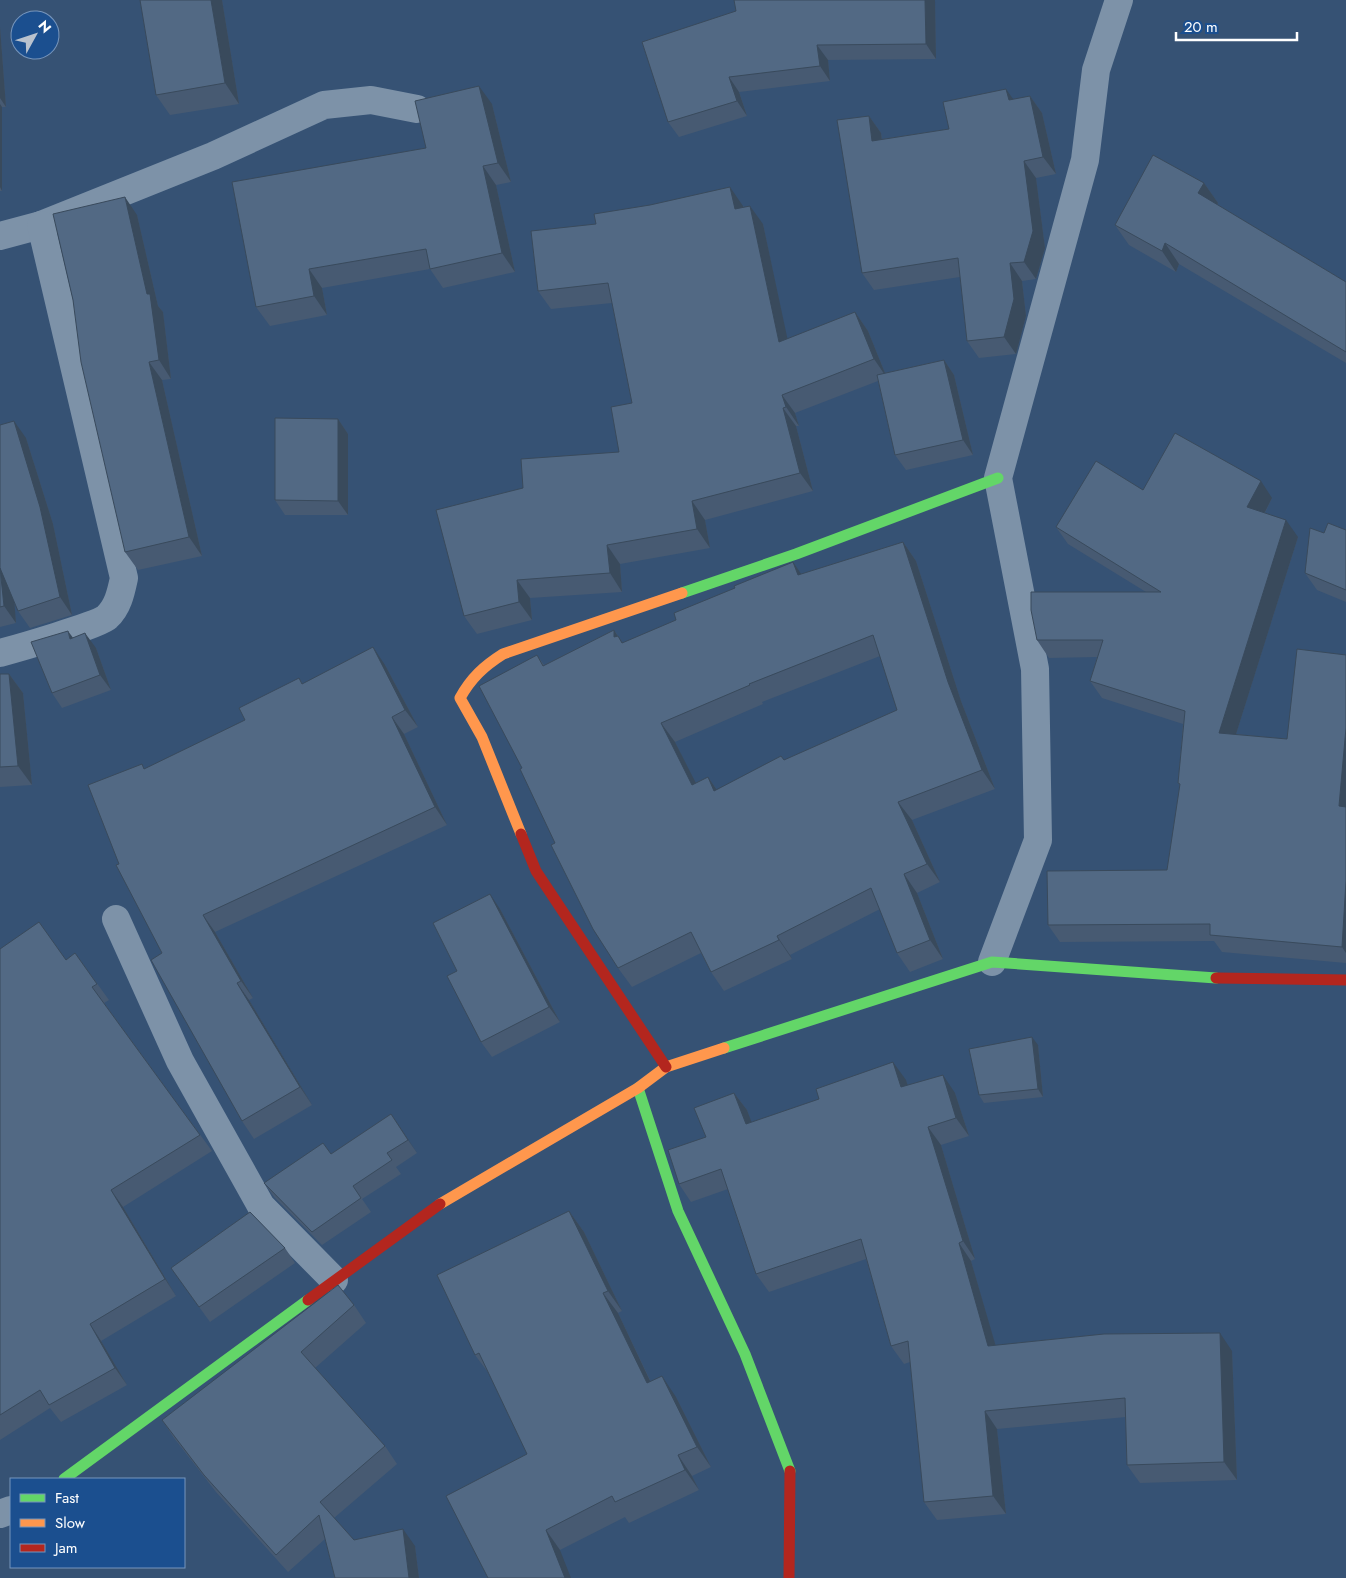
<svg xmlns="http://www.w3.org/2000/svg" width="1346" height="1578" font-family="Jost,sans-serif">
  <rect width="100%" height="100%" fill="#365274"/>
  <g fill="none" stroke-linecap="round" stroke-linejoin="round">
    <!-- street -->
    <g stroke="#7d92a8" stroke-width="28">
      <polyline points="0,236 41,225 213,156 324,105 371,100 417,109"/>
      <path d="M 0,653 C 15,649 99,625 107,617 C 118,607 121,592 124,578 L 41,225"/>
      <polyline points="116,919 180,1061 261,1206 334,1280"/>
      <polyline points="992,962 1038,840 1035,669 998,478 1085,160 1096,70 1119,0"/>
      <polyline points="0,1514 11,1510"/>
    </g>
    <!-- fast -->
    <g stroke="#63d668" stroke-width="11">
      <polyline points="682,593 796,554 998,478"/>
      <polyline points="724,1048 992,962 1216,978"/>
      <polyline points="638,1088 678,1211 745,1354 790,1471"/>
      <polyline points="64,1479 308,1300"/>
    </g>
    <!-- slow -->
    <g stroke="#ff974d" stroke-width="11">
      <path d="M 521,834 L 482,737 L 460,698 C 471,678 484,666 503,654 L 682,593"/>
      <polyline points="440,1204 638,1088 666,1067 724,1048"/>
    </g>
    <!-- jam -->
    <g stroke="#b3261e" stroke-width="11">
      <polyline points="521,834 536,871 666,1067"/>
      <polyline points="1216,978 1346,980"/>
      <polyline points="308,1300 440,1204"/>
      <polyline points="789,1578 790,1471"/>
    </g>
  </g>
  <!-- wall -->
  <g fill="#475a72" fill-rule="evenodd">
    <polygon points="222,0 239,104 170,115 156,95"/>
    <polygon points="935,0 936,59 828,60 830,81 739,92 747,116 679,137 668,122 642,42"/>
    <polygon points="0,27 6,107 2,107 2,191 0,191"/>
    <polygon points="1030,96 1042,113 1056,174 1036,178 1045,248 1036,279 1022,281 1026,316 1016,354 979,358 967,341 960,277 874,290 862,273 869,116 881,133 882,139 949,129 1014,99"/>
    <polygon points="492,104 511,182 496,185 515,272 443,288 430,269 322,288 327,315 270,326 256,307 426,148"/>
    <polygon points="1204,183 1218,203 1217,205 1346,282 1346,363 1179,264 1176,272 1129,245 1115,225"/>
    <polygon points="743,206 744,207 763,224 787,339 855,312 868,331 885,373 944,360 954,375 973,455 906,470 895,455 878,381 795,413 799,426 796,426 813,491 705,520 710,548 620,564 622,592 530,598 532,620 477,634 464,616 523,488 619,452 632,403 612,303 551,309 538,291 596,224"/>
    <polygon points="137,215 158,306 163,312 171,379 162,380 202,556 138,570 125,552"/>
    <polygon points="338,419 348,434 348,515 285,515 275,500"/>
    <polygon points="0,425 26,438 53,524 72,615 30,628 18,611 14,602 16,623 0,627"/>
    <polygon points="1143,490 1272,498 1265,513 1298,537 1236,734 1287,739 1346,655 1346,963 1222,952 1214,941 1060,942 1048,925 1167,870 1180,786 1178,783 1183,724 1102,698 1090,681 1097,657 1049,658 1037,640 1146,592 1068,544 1056,527"/>
    <polygon points="1346,530 1346,602 1317,590 1305,573 1324,533"/>
    <path d="M 903,542 L 916,561 L 961,701 L 995,789 L 912,820 L 940,882 L 917,893 L 943,959 L 910,972 L 897,953 L 880,909 L 790,955 L 792,959 L 724,991 L 711,972 L 701,953 L 632,987 L 618,968 L 555,843 L 522,768 L 537,655 L 544,665 L 614,630 L 623,643 L 801,574 ZM 880,656 L 897,710 L 784,760 L 781,756 L 717,790 L 708,777 L 695,783 L 675,742 L 763,704 L 762,702 Z"/>
    <polygon points="73,638 96,648 111,690 62,708 52,693"/>
    <polygon points="385,665 418,727 404,734 447,825 215,932 253,998 249,1000 312,1105 254,1139 242,1121 119,864 145,769 245,720 299,678 303,684"/>
    <polygon points="0,674 9,674 23,693 32,785 0,787"/>
    <polygon points="500,909 560,1022 492,1057 481,1042 457,971"/>
    <polygon points="0,949 66,960 75,953 109,1000 104,1003 212,1151 123,1207 176,1296 101,1341 127,1385 61,1422 50,1408 0,1440"/>
    <polygon points="1038,1045 1043,1097 984,1103 979,1095"/>
    <polygon points="906,1080 907,1085 955,1093 969,1136 941,1145 975,1259 971,1261 995,1345 1232,1351 1237,1480 1140,1483 1127,1465 1126,1417 997,1429 1006,1514 937,1520 924,1502 910,1362 904,1364 891,1346 866,1259 769,1292 756,1274 728,1189 691,1202 679,1184 706,1137 734,1093 747,1110 751,1122"/>
    <polygon points="391,1114 417,1153 396,1167 401,1174 362,1199 371,1212 322,1245 274,1197 264,1183 331,1154"/>
    <polygon points="569,1211 584,1232 622,1311 618,1313 651,1382 676,1397 711,1467 692,1476 699,1490 629,1523 625,1517 560,1550 488,1578 527,1454 490,1375 475,1355"/>
    <polygon points="285,1248 295,1263 210,1322 171,1268"/>
    <polygon points="354,1305 366,1323 315,1368 385,1446 397,1464 334,1518 354,1540 415,1546 419,1578 335,1578 325,1539 288,1572 216,1492 174,1438 162,1420"/>
  </g>
  <!-- shaded-wall -->
  <g fill="#394a5c">
    <polygon points="211,0 222,0 239,104 225,83"/>
    <polygon points="925,0 935,0 936,59 926,44"/>
    <polygon points="0,27 6,107 0,98"/>
    <polygon points="817,45 828,60 830,81 820,66"/>
    <polygon points="729,77 739,92 747,116 737,101"/>
    <polygon points="479,86 492,104 511,182 498,163"/>
    <polygon points="1006,89 1018,106 1009,100"/>
    <polygon points="1030,96 1042,113 1056,174 1043,157"/>
    <polygon points="0,104 2,107 2,191 0,187"/>
    <polygon points="869,116 881,133 884,158 872,141"/>
    <polygon points="1024,161 1036,178 1045,248 1036,279 1024,262"/>
    <polygon points="483,166 496,185 515,272 502,253"/>
    <polygon points="1204,183 1218,203 1212,214 1198,193"/>
    <polygon points="730,187 743,206 748,227 735,209"/>
    <polygon points="125,197 137,215 158,306 163,312 171,379 159,360 147,294"/>
    <polygon points="750,206 763,224 792,360 779,342"/>
    <polygon points="1165,243 1179,264 1176,272 1162,251"/>
    <polygon points="1010,263 1022,281 1026,316 1016,354 1004,337"/>
    <polygon points="309,269 322,288 327,315 314,296"/>
    <polygon points="855,312 868,331 887,378 874,359"/>
    <polygon points="944,360 954,375 973,455 963,440"/>
    <polygon points="149,362 162,380 202,556 189,537"/>
    <polygon points="782,395 795,413 799,426 786,407"/>
    <polygon points="783,408 796,426 813,491 800,473"/>
    <polygon points="338,419 348,434 348,515 338,501"/>
    <polygon points="14,421 26,438 53,524 72,615 60,597"/>
    <polygon points="1261,481 1272,498 1259,524 1247,507"/>
    <polygon points="692,501 705,520 710,548 697,529"/>
    <polygon points="1286,520 1298,537 1231,750 1219,733"/>
    <polygon points="903,542 916,561 961,701 995,789 982,770 948,682"/>
    <polygon points="607,545 620,564 622,592 610,573"/>
    <polygon points="793,562 806,581 798,575"/>
    <polygon points="0,568 13,585 16,623 4,606"/>
    <polygon points="517,580 530,598 532,620 519,602"/>
    <polygon points="614,630 619,638 618,636 631,655 614,637"/>
    <polygon points="68,631 79,646 70,639"/>
    <polygon points="85,633 96,648 111,690 100,675"/>
    <polygon points="373,647 385,665 418,727 405,710"/>
    <polygon points="9,674 23,693 32,785 18,766"/>
    <polygon points="392,717 404,734 447,825 435,807"/>
    <polygon points="661,723 675,742 706,803 692,785"/>
    <polygon points="1346,728 1346,816 1339,806"/>
    <polygon points="708,777 721,796 714,791"/>
    <polygon points="898,802 912,820 940,882 927,864"/>
    <polygon points="904,874 917,893 943,959 930,940"/>
    <polygon points="1346,881 1346,953 1342,947"/>
    <polygon points="490,894 500,909 560,1022 549,1007"/>
    <polygon points="203,915 215,932 253,998 241,981"/>
    <polygon points="777,936 790,955 792,959 779,940"/>
    <polygon points="237,983 249,1000 312,1105 300,1087"/>
    <polygon points="1032,1037 1038,1045 1043,1097 1038,1089"/>
    <polygon points="893,1062 906,1080 914,1105 901,1087"/>
    <polygon points="943,1075 955,1093 969,1136 956,1118"/>
    <polygon points="734,1093 747,1110 759,1142 746,1124"/>
    <polygon points="391,1114 400,1127 417,1153 408,1140"/>
    <polygon points="928,1127 941,1145 975,1259 963,1241"/>
    <polygon points="111,1190 123,1207 176,1296 165,1279"/>
    <polygon points="569,1211 584,1232 622,1311 608,1291"/>
    <polygon points="959,1243 971,1261 1001,1364 988,1346"/>
    <polygon points="603,1293 618,1313 661,1404 647,1383"/>
    <polygon points="90,1324 101,1341 127,1385 115,1368"/>
    <polygon points="1220,1333 1232,1351 1237,1480 1224,1462"/>
    <polygon points="662,1376 676,1397 711,1467 697,1447"/>
    <polygon points="985,1411 997,1429 1006,1514 993,1496"/>
    <polygon points="678,1455 692,1476 699,1490 685,1470"/>
    <polygon points="403,1529 415,1546 419,1578 409,1578"/>
    <polygon points="546,1530 560,1550 571,1578 565,1578"/>
  </g>
  <!-- building -->
  <g fill="#526984" stroke="#394a5c" fill-rule="evenodd">
    <polygon points="140,0 211,0 225,83 156,95"/>
    <polygon points="734,0 925,0 926,44 817,45 820,66 729,77 737,101 668,122 642,42 736,11"/>
    <polygon points="479,86 498,163 483,166 502,253 430,269 426,249 309,269 314,296 256,307 232,182 426,148 415,101"/>
    <polygon points="1006,89 1009,100 1030,96 1043,157 1024,161 1033,231 1024,262 1010,263 1014,299 1004,337 967,341 958,258 862,273 837,120 869,116 872,141 949,129 943,102"/>
    <polygon points="1153,155 1204,183 1198,193 1346,282 1346,352 1165,243 1162,251 1115,225"/>
    <polygon points="730,187 735,209 750,206 779,342 855,312 874,359 782,395 786,407 783,408 800,473 692,501 697,529 607,545 610,573 517,580 519,602 464,616 436,510 523,488 521,459 619,452 611,407 632,403 608,283 538,291 531,231 596,224 594,214 650,205"/>
    <polygon points="125,197 147,294 150,294 159,360 149,362 189,537 125,552 81,362 73,300 53,214"/>
    <polygon points="944,360 963,440 895,455 877,375"/>
    <polygon points="275,418 338,419 338,501 275,500"/>
    <polygon points="14,421 40,507 60,597 18,611 0,568 4,606 0,607 0,425"/>
    <polygon points="1175,433 1261,481 1247,507 1286,520 1219,733 1287,739 1297,649 1346,655 1346,728 1339,806 1346,807 1346,881 1342,947 1210,935 1210,924 1048,925 1047,871 1167,870 1180,784 1178,783 1185,711 1090,681 1103,640 1037,640 1031,610 1031,592 1161,592 1056,527 1096,461 1143,490"/>
    <polygon points="1328,523 1346,530 1346,590 1305,573 1310,528 1324,533"/>
    <path d="M 903,542 L 948,682 L 982,770 L 898,802 L 927,864 L 904,874 L 930,940 L 897,953 L 871,888 L 777,936 L 779,940 L 711,972 L 691,932 L 618,968 L 593,929 L 551,845 L 555,843 L 520,769 L 522,768 L 479,686 L 537,655 L 543,666 L 614,630 L 614,637 L 618,636 L 622,643 L 676,620 L 674,613 L 735,588 L 734,586 L 793,562 L 798,575 ZM 873,635 L 897,710 L 784,760 L 781,756 L 714,791 L 708,777 L 692,785 L 661,723 L 750,685 L 749,684 Z"/>
    <polygon points="68,631 70,639 85,633 100,675 52,693 31,642"/>
    <polygon points="373,647 405,710 392,717 435,807 203,915 241,981 237,983 300,1087 242,1121 151,960 162,953 116,865 119,864 88,785 142,764 144,769 245,720 239,708 299,678 302,684"/>
    <polygon points="0,674 9,674 18,766 0,767"/>
    <polygon points="490,894 549,1007 481,1042 447,976 457,971 433,923"/>
    <polygon points="39,922 66,960 75,953 97,984 92,987 200,1135 111,1190 165,1279 90,1324 115,1368 49,1405 40,1390 0,1415 0,949"/>
    <polygon points="1032,1037 1038,1089 979,1095 969,1049"/>
    <polygon points="893,1062 901,1087 943,1075 956,1118 928,1127 963,1241 959,1243 988,1346 1104,1334 1220,1333 1224,1462 1127,1465 1125,1398 985,1411 993,1496 924,1502 908,1341 891,1346 861,1239 756,1274 721,1169 679,1184 668,1150 706,1137 694,1108 734,1093 746,1124 819,1099 816,1089"/>
    <polygon points="391,1114 408,1140 387,1153 392,1160 353,1186 361,1198 312,1232 264,1183 323,1143 331,1154"/>
    <polygon points="569,1211 608,1291 603,1293 647,1383 662,1376 697,1447 678,1455 685,1470 615,1502 612,1496 546,1530 565,1578 488,1578 446,1496 527,1454 479,1353 475,1355 437,1275"/>
    <polygon points="250,1212 285,1248 199,1307 171,1268"/>
    <polygon points="338,1285 354,1305 301,1352 385,1446 320,1502 354,1540 403,1529 409,1578 335,1578 319,1515 276,1555 204,1475 162,1420"/>
  </g>
  <!-- legend -->
  <rect x="10" y="1478" width="175" height="90" fill="#1b4f8f" stroke="#7695bc"/>
  <rect x="20" y="1494" width="25" height="8" fill="#63d668" stroke="#7695bc"/>
  <text x="55" y="1503" font-size="15" fill="#ffffff">Fast</text>
  <rect x="20" y="1519" width="25" height="8" fill="#ff974d" stroke="#7695bc"/>
  <text x="55" y="1528" font-size="15" fill="#ffffff">Slow</text>
  <rect x="20" y="1544" width="25" height="8" fill="#b3261e" stroke="#7695bc"/>
  <text x="55" y="1553" font-size="15" fill="#ffffff">Jam</text>
  <!-- north arrow -->
  <g transform="translate(35 35) rotate(50)"><circle r="24" fill="#1b4f8f" stroke="#7695bc"/>
  <path d="M0-4L9 19L0 12L-9 19Z" fill="#b9c2ce"/>
  <text y="-8" font-size="14" font-weight="bold" text-anchor="middle" fill="#ffffff">N</text>
  </g>
  <!-- scale -->
  <path d="M1176 32v8h121v-8" fill="none" stroke="#ffffff" stroke-width="2.5"/>
  <text x="1184" y="32" font-size="15" fill="#ffffff" stroke="#1b4f8f" stroke-width="4" paint-order="stroke">20 m</text>
</svg>
